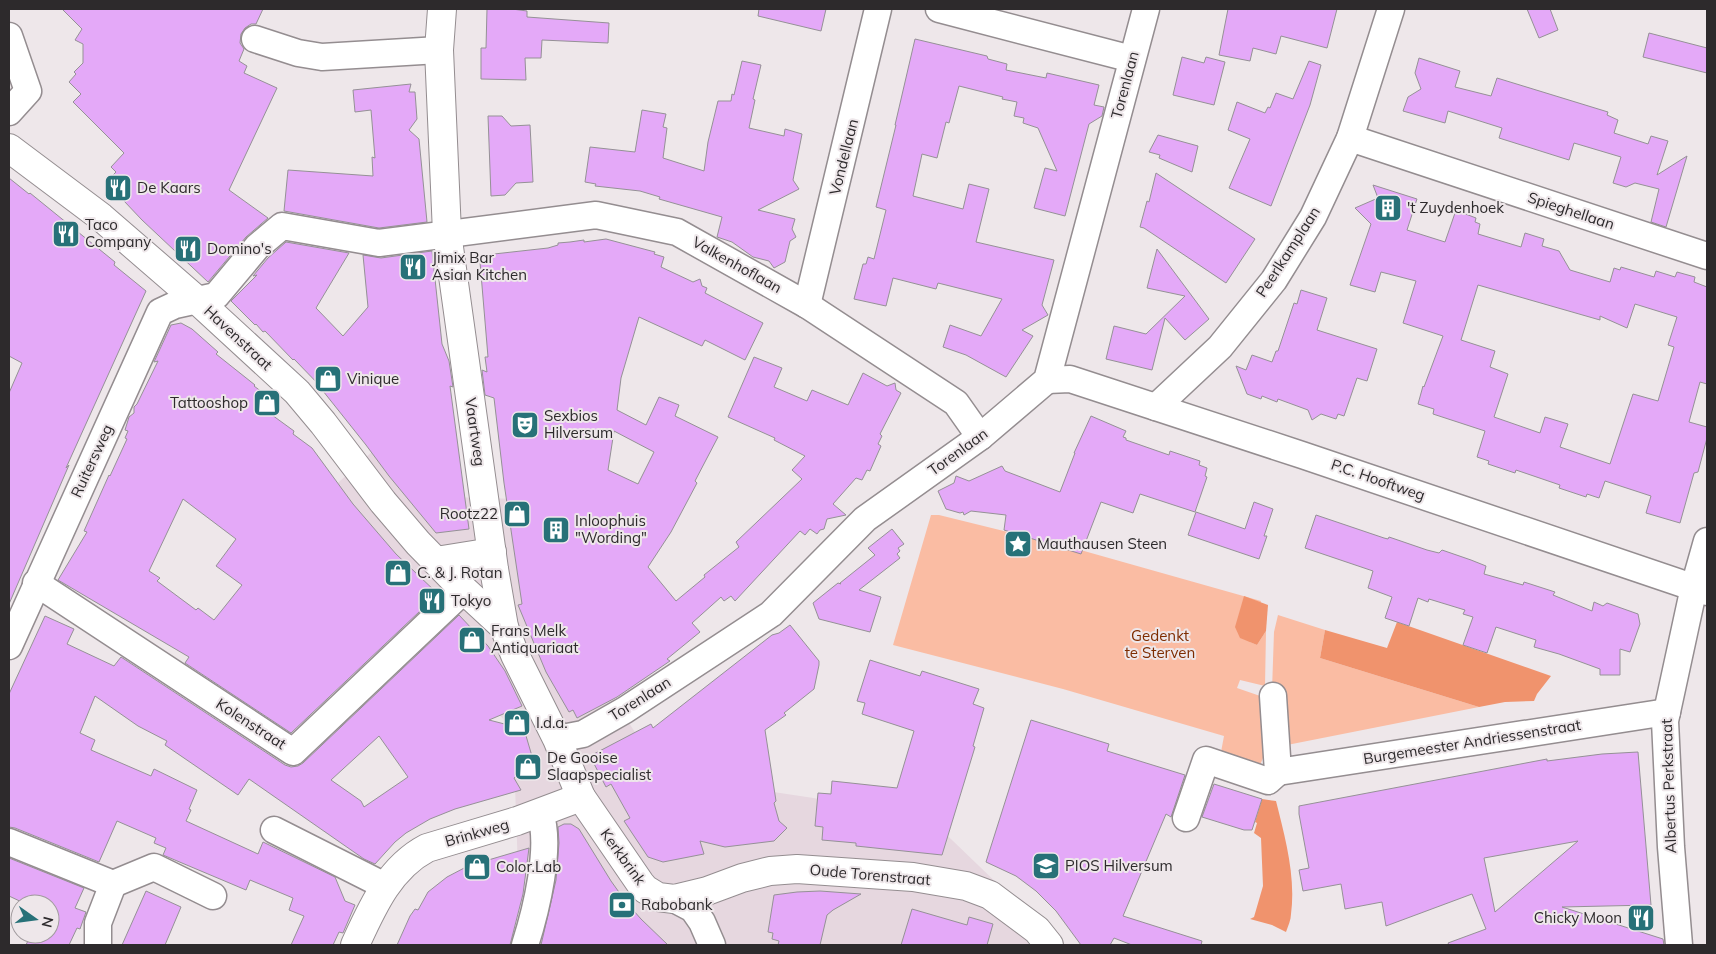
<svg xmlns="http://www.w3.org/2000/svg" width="1716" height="954" font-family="Mulish,sans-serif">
  <rect width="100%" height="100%" fill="#eee7ea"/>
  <!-- built -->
  <polygon fill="#e6d7df" points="397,429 451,497 523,499 585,655 642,743 727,785 926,815 1061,945 631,945 582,876 518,870 513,729 305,513"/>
  <!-- green -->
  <g fill="#fabca3">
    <polygon points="931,515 939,515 1077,549 1261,601 1250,642 1257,645 1266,631 1265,686 1240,680 1237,688 1266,698 1266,751 1260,765 1221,752 1224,736 1063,689 893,645"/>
    <polygon points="1278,615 1325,630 1320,658 1479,707 1287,745 1272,690 1274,632"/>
  </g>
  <!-- forest -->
  <g fill="#f0936d">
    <polygon points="1244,596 1268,605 1266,631 1257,645 1240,638 1235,627"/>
    <polygon points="1397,622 1551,676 1537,694 1534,701 1505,702 1479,707 1320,658 1325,630 1387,648"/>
    <path d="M 1262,799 L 1276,801 C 1285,837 1296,876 1291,914 C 1291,920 1288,926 1286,932 L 1272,925 L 1250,919 L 1254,917 L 1263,886 L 1261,838 L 1254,833 L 1257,823 L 1255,822 Z"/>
  </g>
  <!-- building -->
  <g fill="#e4a9f8" stroke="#959196" fill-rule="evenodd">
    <polygon points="62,9 263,9 256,24 251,24 245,28 241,34 240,43 244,49 239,61 247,66 244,73 277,88 229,190 268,218 246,237 208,282 142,220 106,182 116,172 111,167 124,153 73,102 81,94 69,82 76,74 74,72 83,63 83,44 75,40 82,29"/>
    <polygon points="487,9 512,9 527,11 527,17 609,23 608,43 542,40 541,58 525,58 526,80 481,79 481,48 486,48"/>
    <polygon points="759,9 826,9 821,31 758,16"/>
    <polygon points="1228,9 1337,9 1327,48 1281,36 1276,54 1253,48 1250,61 1219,55"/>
    <polygon points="1527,9 1550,9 1558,30 1539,38"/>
    <polygon points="1649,33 1707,48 1707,73 1643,57"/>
    <polygon points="915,39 987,56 988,59 1007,64 1006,70 1046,78 1047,73 1099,85 1094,105 1104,107 1102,116 1089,124 1065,216 1034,208 1045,168 1057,171 1038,128 1023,123 1024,118 1014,116 1017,102 1002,99 1003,97 959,86 949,123 946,122 937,158 922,154 913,196 963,209 969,184 989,189 976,242 1054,260 1042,305 1048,315 1022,330 1033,336 1006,377 966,355 943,347 950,325 981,336 1002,299 938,283 936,289 893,278 886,306 854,299 863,264 866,264 868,257 874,259 886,210 876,207 896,125 895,125"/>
    <polygon points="1182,57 1204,63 1206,57 1225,62 1214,105 1173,95"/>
    <polygon points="1419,58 1460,71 1455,87 1491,96 1497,78 1608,112 1607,115 1618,120 1614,133 1648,144 1651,136 1668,141 1657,175 1687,156 1666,227 1651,222 1659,189 1635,183 1626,187 1613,183 1621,157 1574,143 1569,160 1499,138 1502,128 1448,111 1445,123 1403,111 1408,97 1421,89 1415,73"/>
    <polygon points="742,61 761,65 753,99 755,100 749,128 784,136 785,129 802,134 793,180 799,189 758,210 795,219 792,229 796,237 790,241 785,262 774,268 769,261 753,257 732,242 717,237 722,217 659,199 660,197 640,191 595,186 596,184 585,182 590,147 635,152 642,110 666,114 663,127 667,128 663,158 704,171 708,142 718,101 731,101 732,94 734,95"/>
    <polygon points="1309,61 1321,65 1310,105 1271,206 1229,188 1250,139 1228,130 1237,102 1265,113 1268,107 1270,108 1276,93 1293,99"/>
    <polygon points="411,84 409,92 415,92 417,119 409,130 419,139 427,222 379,228 284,211 288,170 373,176 372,157 375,158 371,110 355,112 353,90"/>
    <polygon points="488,116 502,116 511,126 530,125 533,182 516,183 505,195 491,196"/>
    <polygon points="1158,135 1198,146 1192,172 1159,158 1160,155 1149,152"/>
    <polygon points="1156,173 1255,239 1226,283 1144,228 1140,227 1147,201 1149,202"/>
    <polygon points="9,178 29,194 30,193 115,262 114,265 146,291 66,468 69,465 9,604 9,393 22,363 9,356"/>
    <path d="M 1373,185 L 1417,199 L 1407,230 L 1445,242 L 1455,213 L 1463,213 L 1476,218 L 1475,222 L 1480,224 L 1478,234 L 1521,247 L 1525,233 L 1544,239 L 1542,246 L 1559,251 L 1570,270 L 1610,282 L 1614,268 L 1620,270 L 1621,267 L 1654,277 L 1656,271 L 1675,277 L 1677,272 L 1695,277 L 1694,282 L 1707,287 L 1707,384 L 1700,382 L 1689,422 L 1707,427 L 1707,438 L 1698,472 L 1694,473 L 1680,523 L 1646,513 L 1651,496 L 1605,481 L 1599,498 L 1587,494 L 1586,497 L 1559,488 L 1560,485 L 1516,470 L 1515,473 L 1488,464 L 1489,461 L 1477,457 L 1485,431 L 1433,414 L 1434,409 L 1418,404 L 1423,386 L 1424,387 L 1443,336 L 1403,323 L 1416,281 L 1381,272 L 1375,292 L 1350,285 L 1371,224 L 1355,208 L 1378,198 ZM 1478,285 L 1600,320 L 1600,316 L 1627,328 L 1635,304 L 1677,317 L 1668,345 L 1674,347 L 1658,401 L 1633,394 L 1610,464 L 1560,447 L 1568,424 L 1545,417 L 1540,433 L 1494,417 L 1508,374 L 1490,367 L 1495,351 L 1461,340 Z"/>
    <path d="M 606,239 L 655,252 L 654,254 L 664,257 L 661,267 L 693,282 L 700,279 L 702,286 L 707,288 L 705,293 L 763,323 L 745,360 L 705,340 L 702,346 L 639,317 L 621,378 L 617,410 L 646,425 L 659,397 L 679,405 L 675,416 L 718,437 L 695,481 L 697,483 L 671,532 L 648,567 L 676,601 L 705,577 L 704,575 L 739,547 L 736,542 L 802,479 L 792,470 L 805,456 L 774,440 L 775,438 L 728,417 L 754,357 L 782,368 L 774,387 L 807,401 L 812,390 L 848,405 L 863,373 L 887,386 L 895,383 L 896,390 L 901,393 L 880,434 L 882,436 L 878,444 L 881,446 L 870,471 L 867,470 L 862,480 L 856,478 L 833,504 L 846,515 L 827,519 L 824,529 L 820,530 L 817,534 L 810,529 L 805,535 L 800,531 L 735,601 L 731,596 L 724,601 L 721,597 L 692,623 L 700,632 L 667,659 L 670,661 L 617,697 L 577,718 L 573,710 L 569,712 L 546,672 L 518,605 L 522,604 L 504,483 L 494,398 L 485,395 L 482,370 L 487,372 L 485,357 L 488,357 L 480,262 L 485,261 L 485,255 L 548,248 L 558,245 L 558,243 L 570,242 L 584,240 L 584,242 ZM 614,431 L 654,452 L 638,484 L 608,470 Z"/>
    <polygon points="286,242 349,253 316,308 343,336 368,307 363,255 381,258 432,251 442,344 449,361 453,387 450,386 469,529 436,533 389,476 366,445 323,391 324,390 294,359 293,360 265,331 263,332 256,324 255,325 231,301 257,275 253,276 268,258"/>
    <polygon points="1157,249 1209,319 1185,340 1165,318 1152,370 1106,359 1114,326 1146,334 1185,296 1147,288"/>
    <polygon points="1301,290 1327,298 1317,330 1377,349 1367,381 1357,378 1344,416 1338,414 1336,419 1321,414 1312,420 1308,410 1278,399 1277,402 1262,396 1261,399 1247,394 1236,366 1246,370 1252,355 1272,362 1276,351 1278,351 1294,303 1297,304"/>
    <path d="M 181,323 L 192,329 L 218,352 L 216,354 L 255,385 L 254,386 L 262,392 L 261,394 L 278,408 L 272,415 L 294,431 L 293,434 L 312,448 L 353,504 L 396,554 L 438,594 L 291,733 L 185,663 L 189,657 L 58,580 L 87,532 L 84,531 L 109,475 L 110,476 L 127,439 L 125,438 L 128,431 L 125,430 L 129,417 L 134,413 L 134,407 L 137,404 L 158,361 L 154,362 L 171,325 ZM 183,499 L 236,539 L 216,566 L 242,585 L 214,620 L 198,608 L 196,610 L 157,581 L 160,578 L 149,571 Z"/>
    <polygon points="1091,416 1126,431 1123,437 1126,438 1126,440 1169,455 1170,451 1200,461 1199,465 1207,468 1205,476 1207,477 1195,512 1140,494 1133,513 1101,502 1081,554 1004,530 1006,515 971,511 964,515 963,512 960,513 946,509 938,491 954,483 956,476 969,481 1002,466 1005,471 1060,492 1075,453 1074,453"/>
    <polygon points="1254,502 1273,509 1264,536 1267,536 1259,559 1188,535 1196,512 1245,529"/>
    <polygon points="1316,515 1384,538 1388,539 1389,537 1427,550 1439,553 1442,550 1471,560 1486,566 1484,574 1523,585 1524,582 1555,592 1553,595 1592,611 1594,602 1603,606 1607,603 1638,614 1640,624 1630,652 1620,649 1620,675 1600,675 1600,669 1559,654 1534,647 1536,640 1496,627 1487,653 1463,645 1473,617 1463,614 1465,610 1429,599 1428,602 1418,598 1409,626 1385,618 1392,597 1368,588 1373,571 1305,548"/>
    <polygon points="892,529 904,544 898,548 900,551 897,554 900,558 859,590 881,597 870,632 819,619 813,603 838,583 841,584 840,583 875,555 868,548"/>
    <path d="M 459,615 L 488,646 L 505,671 L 522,706 L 489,720 L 524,729 L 534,763 L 514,778 L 521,790 L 455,809 L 430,819 L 406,833 L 395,842 L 375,864 L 364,859 L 249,779 L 238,795 L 165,745 L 167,741 L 138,726 L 95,696 L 80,733 L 95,740 L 91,750 L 151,776 L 154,769 L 197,790 L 189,809 L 191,810 L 186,821 L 258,854 L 263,842 L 335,877 L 345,901 L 355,905 L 343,933 L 339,932 L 333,945 L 291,945 L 304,916 L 289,910 L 293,898 L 250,880 L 246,890 L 163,855 L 166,848 L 154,843 L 156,838 L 117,821 L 99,862 L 15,828 L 9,827 L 9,694 L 45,616 L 74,629 L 67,644 L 114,666 L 121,657 L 285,765 L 291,767 L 298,766 L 303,763 ZM 379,736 L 408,777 L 364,807 L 361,801 L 331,780 Z"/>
    <polygon points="790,625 819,661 819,665 814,689 784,713 786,715 765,730 776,801 774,803 779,821 787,828 774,841 725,847 700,841 704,854 663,862 648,857 624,821 630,818 611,784 606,787 590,756 651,724 653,728 772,635 779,633"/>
    <polygon points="870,660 920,676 922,671 979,689 973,704 984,708 973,746 975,747 942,855 856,846 856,843 822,840 823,827 815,826 818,793 831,794 832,781 897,788 914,731 862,714 865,703 857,701"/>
    <polygon points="1031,720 1109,744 1107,751 1185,775 1171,817 1166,814 1123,916 1202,941 1201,945 1132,945 1114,938 1110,945 1081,945 1056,911 1036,891 1016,876 986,862"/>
    <path d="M 1638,752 L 1651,905 L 1562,907 L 1663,939 L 1664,945 L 1449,945 L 1448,943 L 1486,929 L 1472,894 L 1386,926 L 1382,902 L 1345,909 L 1341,884 L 1303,891 L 1299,870 L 1309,868 L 1299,814 L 1299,806 L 1547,759 L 1547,761 L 1602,754 ZM 1578,841 L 1495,912 L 1484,858 Z"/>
    <polygon points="1214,784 1262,799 1252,830 1244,830 1202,817"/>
    <polygon points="564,824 571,824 579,829 611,881 626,902 641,919 668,945 541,945 556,880 559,843 558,827"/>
    <polygon points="529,848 523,894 510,945 397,945 410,916 415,909 418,910 428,892 447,877 468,866"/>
    <polygon points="9,858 84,888 75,908 86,912 80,929 77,928 69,945 26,945 31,934 50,934 50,904 26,904 9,896"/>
    <polygon points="146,891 181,907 165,945 122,945"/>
    <polygon points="820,891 861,894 833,910 827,915 820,945 778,945 779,941 772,939 773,933 768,932 774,895 797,892"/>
    <polygon points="912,909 967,925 969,917 993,924 987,945 901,945"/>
  </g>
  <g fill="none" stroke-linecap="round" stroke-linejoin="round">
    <!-- street casing -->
    <g stroke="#948d90" stroke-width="29">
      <g id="street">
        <polyline points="939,9 1132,59"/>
        <polyline points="9,36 28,91 9,112"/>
        <polyline points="255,39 298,53 322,57 439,50"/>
        <polyline points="1350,138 1707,256"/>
        <polyline points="807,305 878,9"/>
        <polyline points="1047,380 1070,379 1302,455 1707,592"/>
        <polyline points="1156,407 1220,347 1274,280 1313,217 1350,138 1391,9"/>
        <polyline points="36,583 293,752 464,590"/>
        <polyline points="9,646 160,312 175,305 216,296 257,247 282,226 379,243 596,215 677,232 807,305 956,403 980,437"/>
        <polyline points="1273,696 1278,772 1667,712"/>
        <polyline points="557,739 583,734 625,710 771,614 865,519 980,437 1047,380 1146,9"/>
        <polyline points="1186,818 1206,760 1268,781 1278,772"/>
        <polyline points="274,830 385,886"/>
        <polyline points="9,842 113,884 154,867 213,896"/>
        <polyline points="674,899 693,909 702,922 712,945"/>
        <polyline points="98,945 98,923 113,884"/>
        <path d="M 525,945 C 536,911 552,846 540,813"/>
        <polyline points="1679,945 1671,847 1665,721 1694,587 1707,541"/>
      </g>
    </g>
    <!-- secondary casing -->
    <g stroke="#948d90" stroke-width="30">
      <g id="secondary">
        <polyline points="442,9 439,50 447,233 494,569 504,627 515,655 557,739 581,797 640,883 645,889 658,897 674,899 707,891 742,878 770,871 797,869 913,877 966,886 990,895 1037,930 1049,945"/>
        <polyline points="9,148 101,217 198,301 297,392 323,423 383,502 418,543 464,590 504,627"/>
        <polyline points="436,561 492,552"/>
        <path d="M 355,945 C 372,908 389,868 427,848 L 517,821 L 581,797"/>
      </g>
    </g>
    <!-- street -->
    <use href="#street" stroke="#fff" stroke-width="26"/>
    <!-- secondary -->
    <use href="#secondary" stroke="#fff" stroke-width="28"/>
  </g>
  <!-- icons -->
  <defs>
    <g id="restaurant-square" transform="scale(1.4375)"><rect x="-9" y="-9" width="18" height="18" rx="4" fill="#277178" stroke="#eee7ea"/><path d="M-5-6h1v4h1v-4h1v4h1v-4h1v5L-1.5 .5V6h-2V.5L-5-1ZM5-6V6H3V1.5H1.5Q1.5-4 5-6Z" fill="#fff"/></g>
    <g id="building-square" transform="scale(1.4375)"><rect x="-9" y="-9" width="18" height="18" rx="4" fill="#277178" stroke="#eee7ea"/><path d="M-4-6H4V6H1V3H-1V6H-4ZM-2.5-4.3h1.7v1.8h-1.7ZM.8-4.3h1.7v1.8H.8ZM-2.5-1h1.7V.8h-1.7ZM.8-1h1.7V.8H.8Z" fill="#fff"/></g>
    <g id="shop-square" transform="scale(1.4375)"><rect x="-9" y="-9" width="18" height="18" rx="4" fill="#277178" stroke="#eee7ea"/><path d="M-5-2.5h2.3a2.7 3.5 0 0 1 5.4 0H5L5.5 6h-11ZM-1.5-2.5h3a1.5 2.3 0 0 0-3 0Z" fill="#fff"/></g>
    <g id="theatre-square" transform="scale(1.4375)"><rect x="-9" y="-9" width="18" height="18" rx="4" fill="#277178" stroke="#eee7ea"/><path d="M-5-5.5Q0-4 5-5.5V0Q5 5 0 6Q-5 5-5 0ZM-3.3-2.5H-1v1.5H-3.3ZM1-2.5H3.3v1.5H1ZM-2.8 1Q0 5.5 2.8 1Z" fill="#fff"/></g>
    <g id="sight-square" transform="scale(1.4375)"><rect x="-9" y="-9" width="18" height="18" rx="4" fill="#277178" stroke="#eee7ea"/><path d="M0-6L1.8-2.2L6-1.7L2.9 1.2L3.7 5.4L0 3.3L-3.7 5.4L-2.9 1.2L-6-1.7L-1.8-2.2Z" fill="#fff"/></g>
    <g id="school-square" transform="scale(1.4375)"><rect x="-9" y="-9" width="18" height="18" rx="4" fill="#277178" stroke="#eee7ea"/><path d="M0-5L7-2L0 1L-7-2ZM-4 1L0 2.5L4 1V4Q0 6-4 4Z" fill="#fff"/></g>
    <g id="bank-square" transform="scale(1.4375)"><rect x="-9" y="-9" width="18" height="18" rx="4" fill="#277178" stroke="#eee7ea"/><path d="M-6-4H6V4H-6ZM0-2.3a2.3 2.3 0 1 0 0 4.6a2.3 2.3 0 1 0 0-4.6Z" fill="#fff"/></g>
  </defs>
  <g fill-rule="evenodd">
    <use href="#restaurant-square" x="118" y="188"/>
    <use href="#building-square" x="1388" y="208"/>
    <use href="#restaurant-square" x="66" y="234"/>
    <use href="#restaurant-square" x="188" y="249"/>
    <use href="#restaurant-square" x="413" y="267"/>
    <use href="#shop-square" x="328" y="379"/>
    <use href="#shop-square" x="267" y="403"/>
    <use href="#theatre-square" x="525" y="425"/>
    <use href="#shop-square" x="517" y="514"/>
    <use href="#building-square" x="556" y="530"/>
    <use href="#sight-square" x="1018" y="544"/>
    <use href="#shop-square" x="398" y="573"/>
    <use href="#restaurant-square" x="432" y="601"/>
    <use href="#shop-square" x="472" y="640"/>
    <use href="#shop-square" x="517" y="723"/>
    <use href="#shop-square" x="528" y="767"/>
    <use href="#school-square" x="1046" y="866"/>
    <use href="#shop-square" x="477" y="867"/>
    <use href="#bank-square" x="622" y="905"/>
    <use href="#restaurant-square" x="1641" y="918"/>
  </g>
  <g text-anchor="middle" stroke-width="4" stroke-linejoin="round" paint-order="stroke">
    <!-- street labels -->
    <g font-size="15" fill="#2d2a2c" stroke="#eee7ea">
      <text transform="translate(1125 85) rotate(-75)" y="5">Torenlaan</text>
      <text transform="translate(844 157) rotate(-76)" y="5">Vondellaan</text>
      <text transform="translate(1571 211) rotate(18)" y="5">Spieghellaan</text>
      <text transform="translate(1288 252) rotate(-57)" y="5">Peerlkamplaan</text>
      <text transform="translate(737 265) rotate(29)" y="5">Valkenhoflaan</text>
      <text transform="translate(238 338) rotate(43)" y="5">Havenstraat</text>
      <text transform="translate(475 432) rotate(82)" y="5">Vaartweg</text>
      <text transform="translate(958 452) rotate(-36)" y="5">Torenlaan</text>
      <text transform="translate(92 461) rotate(-65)" y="5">Ruitersweg</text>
      <text transform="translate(1378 480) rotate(19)" y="5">P.C. Hooftweg</text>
      <text transform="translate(640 699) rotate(-32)" y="5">Torenlaan</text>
      <text transform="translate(251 724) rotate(33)" y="5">Kolenstraat</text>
      <text transform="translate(1472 742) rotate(-9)" y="5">Burgemeester Andriessenstraat</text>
      <text transform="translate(1669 786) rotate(-92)" y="5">Albertus Perkstraat</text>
      <text transform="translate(477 833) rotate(-16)" y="5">Brinkweg</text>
      <text transform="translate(623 857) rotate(54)" y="5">Kerkbrink</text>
      <text transform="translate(870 875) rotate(5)" y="5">Oude Torenstraat</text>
    </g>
    <!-- poi labels -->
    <g font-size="15" fill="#2d2a2c" stroke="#eee7ea" text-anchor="start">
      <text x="137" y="193">De Kaars</text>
      <text x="1407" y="213">'t Zuydenhoek</text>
      <text x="85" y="230">Taco<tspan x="85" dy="17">Company</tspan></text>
      <text x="207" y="254">Domino's</text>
      <text x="432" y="263">Jimix Bar<tspan x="432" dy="17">Asian Kitchen</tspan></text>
      <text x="347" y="384">Vinique</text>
      <text x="248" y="408" text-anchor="end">Tattooshop</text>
      <text x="544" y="421">Sexbios<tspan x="544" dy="17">Hilversum</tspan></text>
      <text x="498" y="519" text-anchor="end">Rootz22</text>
      <text x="575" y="526">Inloophuis<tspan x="575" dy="17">"Wording"</tspan></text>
      <text x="1037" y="549">Mauthausen Steen</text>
      <text x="417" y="578">C. &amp; J. Rotan</text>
      <text x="451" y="606">Tokyo</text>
      <text x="491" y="636">Frans Melk<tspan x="491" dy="17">Antiquariaat</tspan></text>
      <text x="536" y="728">I.d.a.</text>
      <text x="547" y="763">De Gooise<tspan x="547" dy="17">Slaapspecialist</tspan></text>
      <text x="1065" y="871">PIOS Hilversum</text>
      <text x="496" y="872">Color.Lab</text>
      <text x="641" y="910">Rabobank</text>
      <text x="1622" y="923" text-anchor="end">Chicky Moon</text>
    </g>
    <!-- park labels -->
    <g font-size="15" fill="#7e2c00" stroke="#eee7ea">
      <text x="1160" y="641">Gedenkt<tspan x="1160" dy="17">te Sterven</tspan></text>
    </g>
  </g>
  <!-- border -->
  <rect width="1716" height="954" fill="none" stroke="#2d2a2c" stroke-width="20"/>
  <!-- north arrow -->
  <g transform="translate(35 919) rotate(104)"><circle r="24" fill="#eee7ea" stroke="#a19b9e"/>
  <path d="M0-4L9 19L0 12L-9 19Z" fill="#277178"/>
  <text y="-8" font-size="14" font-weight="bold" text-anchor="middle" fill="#2d2a2c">N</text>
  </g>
</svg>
